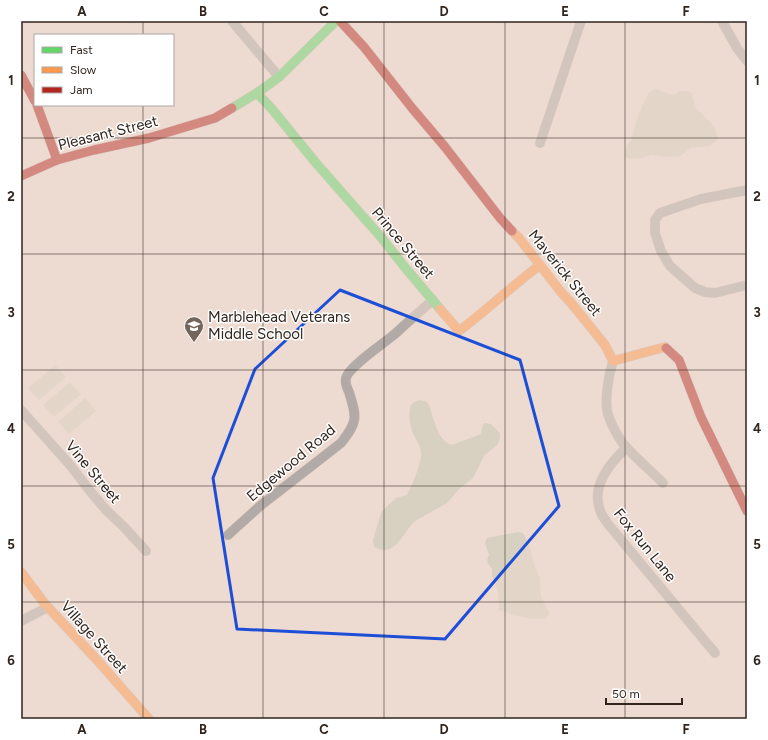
<svg xmlns="http://www.w3.org/2000/svg" width="768" height="740" font-family="Figtree,sans-serif">
  <rect width="100%" height="100%" fill="#eddad0"/>
  <!-- green -->
  <g fill="#d8d1c1">
    <polygon points="656,89 669,94 674,95 680,91 688,91 693,94 692,96 696,108 714,126 718,138 716,141 710,146 691,148 680,156 666,157 652,155 642,158 630,159 625,157 625,150 627,145 631,141 638,116 649,92"/>
    <polygon points="55,365 66,377 39,400 28,388"/>
    <polygon points="70,382 81,394 54,417 43,405"/>
    <polygon points="85,398 96,411 69,434 58,422"/>
    <path d="M 419,400 C 420,400 424,401 425,401 C 429,403 430,408 431,412 C 436,425 438,440 452,445 L 481,434 L 482,428 L 484,423 L 491,424 L 500,433 L 500,438 L 498,444 L 484,456 L 473,478 L 459,489 L 447,503 L 415,521 C 403,532 395,559 374,547 L 373,540 L 380,516 L 382,511 L 396,498 L 407,495 C 412,485 422,463 421,453 C 421,446 416,440 413,433 C 410,427 407,408 413,403 C 414,402 417,401 419,400 Z"/>
    <path d="M 518,532 L 523,533 L 529,544 L 533,561 L 540,578 L 541,597 L 550,613 L 546,618 C 530,621 515,615 499,610 L 498,592 L 492,575 L 492,568 C 487,564 486,561 489,555 L 485,543 L 487,538 Z"/>
  </g>
  <g fill="none" stroke-linecap="round" stroke-linejoin="round">
    <!-- street casing -->
    <g stroke="#c5b6af" stroke-width="10">
      <g id="street">
        <polyline points="232,21 237,27 279,77"/>
        <polyline points="722,21 737,48 747,61"/>
        <polyline points="540,143 581,21"/>
        <polyline points="747,190 701,199 660,213 655,220 655,233 661,251 670,266 695,288 705,292 715,293 747,285"/>
        <path d="M 613,361 C 609,374 605,396 607,410 C 609,421 619,440 627,448 C 638,460 651,471 663,483"/>
        <polyline points="21,410 70,465 90,491 106,510 123,526 146,551"/>
        <path d="M 626,448 C 610,463 591,486 600,510 C 601,515 605,519 608,524 L 715,653"/>
        <path d="M 228,535 L 260,506 L 341,443 C 358,421 357,418 349,392 C 347,388 345,382 346,378 C 349,366 386,342 396,333 C 408,322 420,311 433,300"/>
        <polyline points="21,621 48,607"/>
      </g>
    </g>
    <!-- fast casing -->
    <g stroke="#c5b6af" stroke-width="10">
      <g id="fast">
        <polyline points="257,93 272,109 316,163 380,236 403,265 440,309"/>
        <polyline points="232,108 257,93 279,77 336,21"/>
      </g>
    </g>
    <!-- slow casing -->
    <g stroke="#c5b6af" stroke-width="10">
      <g id="slow">
        <polyline points="512,231 519,238 561,292 572,304 605,345 613,361 665,347 666,348"/>
        <path d="M 440,309 L 459,331 C 487,310 512,286 540,265"/>
        <polyline points="21,572 45,604 97,660 149,719"/>
      </g>
    </g>
    <!-- jam casing -->
    <g stroke="#c5b6af" stroke-width="10">
      <g id="jam">
        <polyline points="340,21 364,47 412,108 445,147 500,218 512,231"/>
        <polyline points="21,75 35,101"/>
        <polyline points="37,105 57,160"/>
        <polyline points="21,176 57,160 94,150 149,138 215,118 232,108"/>
        <polyline points="666,348 679,360 701,417 747,511"/>
      </g>
    </g>
    <!-- street -->
    <use href="#street" stroke="#b2aaa6" stroke-width="9"/>
    <!-- fast -->
    <use href="#fast" stroke="#63d668" stroke-width="9"/>
    <!-- slow -->
    <use href="#slow" stroke="#ff974d" stroke-width="9"/>
    <!-- jam -->
    <use href="#jam" stroke="#b3261e" stroke-width="9"/>
  </g>
  <!-- marked area -->
  <path d="M0 0H768V740H0ZM 340,290 L 520,360 L 559,506 L 445,639 L 237,629 L 213,478 L 255,369 Z" fill="#eddad0" fill-opacity=".55" fill-rule="evenodd"/>
  <path fill="none" stroke="#1d4ed8" stroke-width="3" stroke-linejoin="round" d="M 340,290 L 520,360 L 559,506 L 445,639 L 237,629 L 213,478 L 255,369 Z"/>
  <!-- grid -->
  <path fill="none" stroke="#31241d" stroke-width="1" stroke-opacity="0.55" d="M 143,21 L 143,35M 263,21 L 263,719M 384,21 L 384,719M 505,21 L 505,719M 625,21 L 625,719M 143,105 L 143,719M 21,138 L 747,138M 21,254 L 747,254M 21,370 L 747,370M 21,486 L 747,486M 21,602 L 747,602"/>
  <!-- icons -->
  <defs>
    <g id="school-pin" transform="scale(1)"><path d="M0 17L-7.5 6A9.5 9.5 0 1 1 7.5 6Z" fill="#73645c" stroke="#fff"/><path d="M0-5L7-2L0 1L-7-2ZM-4 1L0 2.5L4 1V4Q0 6-4 4Z" fill="#fff"/></g>
  </defs>
  <g fill-rule="evenodd">
    <use href="#school-pin" x="194" y="326"/>
  </g>
  <g text-anchor="middle" stroke-width="3" stroke-linejoin="round" paint-order="stroke">
    <!-- street labels -->
    <g font-size="15" fill="#31241d" stroke="#fff">
      <text transform="translate(108 133) rotate(-14)" y="5">Pleasant Street</text>
      <text transform="translate(403 243) rotate(50)" y="5">Prince Street</text>
      <text transform="translate(565 273) rotate(51)" y="5">Maverick Street</text>
      <text transform="translate(291 463) rotate(-40)" y="5">Edgewood Road</text>
      <text transform="translate(93 472) rotate(50)" y="5">Vine Street</text>
      <text transform="translate(645 545) rotate(51)" y="5">Fox Run Lane</text>
      <text transform="translate(94 637) rotate(48)" y="5">Village Street</text>
    </g>
    <!-- poi labels -->
    <g font-size="15" fill="#31241d" stroke="#fff" text-anchor="start">
      <text x="208" y="322">Marblehead Veterans<tspan x="208" dy="17">Middle School</tspan></text>
    </g>
  </g>
  <!-- border -->
  <rect width="768" height="740" fill="none" stroke="#ffffff" stroke-width="44"/>
  <!-- legend -->
  <rect x="34" y="34" width="140" height="72" fill="#ffffff" stroke="#ada7a5"/>
  <rect x="42" y="47" width="20" height="6" fill="#63d668" stroke="#ada7a5"/>
  <text x="70" y="54" font-size="12" fill="#31241d">Fast</text>
  <rect x="42" y="67" width="20" height="6" fill="#ff974d" stroke="#ada7a5"/>
  <text x="70" y="74" font-size="12" fill="#31241d">Slow</text>
  <rect x="42" y="87" width="20" height="6" fill="#b3261e" stroke="#ada7a5"/>
  <text x="70" y="94" font-size="12" fill="#31241d">Jam</text>
  <!-- scale -->
  <path d="M606 698v6h76v-6" fill="none" stroke="#31241d" stroke-width="2"/>
  <text x="612" y="698" font-size="12" fill="#31241d" stroke="#ffffff" stroke-width="3" paint-order="stroke">50 m</text>
  <rect x="22" y="22" width="724" height="696" fill="none" stroke="#31241d" stroke-width="1.5"/>
  <g font-size="13" text-anchor="middle" font-weight="bold" fill="#31241d">
    <text x="82" y="16">A</text>
    <text x="203" y="16">B</text>
    <text x="324" y="16">C</text>
    <text x="444" y="16">D</text>
    <text x="565" y="16">E</text>
    <text x="686" y="16">F</text>
    <text x="11" y="85">1</text>
    <text x="757" y="85">1</text>
    <text x="11" y="201">2</text>
    <text x="757" y="201">2</text>
    <text x="11" y="317">3</text>
    <text x="757" y="317">3</text>
    <text x="11" y="433">4</text>
    <text x="757" y="433">4</text>
    <text x="11" y="549">5</text>
    <text x="757" y="549">5</text>
    <text x="11" y="665">6</text>
    <text x="757" y="665">6</text>
    <text x="82" y="734">A</text>
    <text x="203" y="734">B</text>
    <text x="324" y="734">C</text>
    <text x="444" y="734">D</text>
    <text x="565" y="734">E</text>
    <text x="686" y="734">F</text>
  </g>
</svg>
